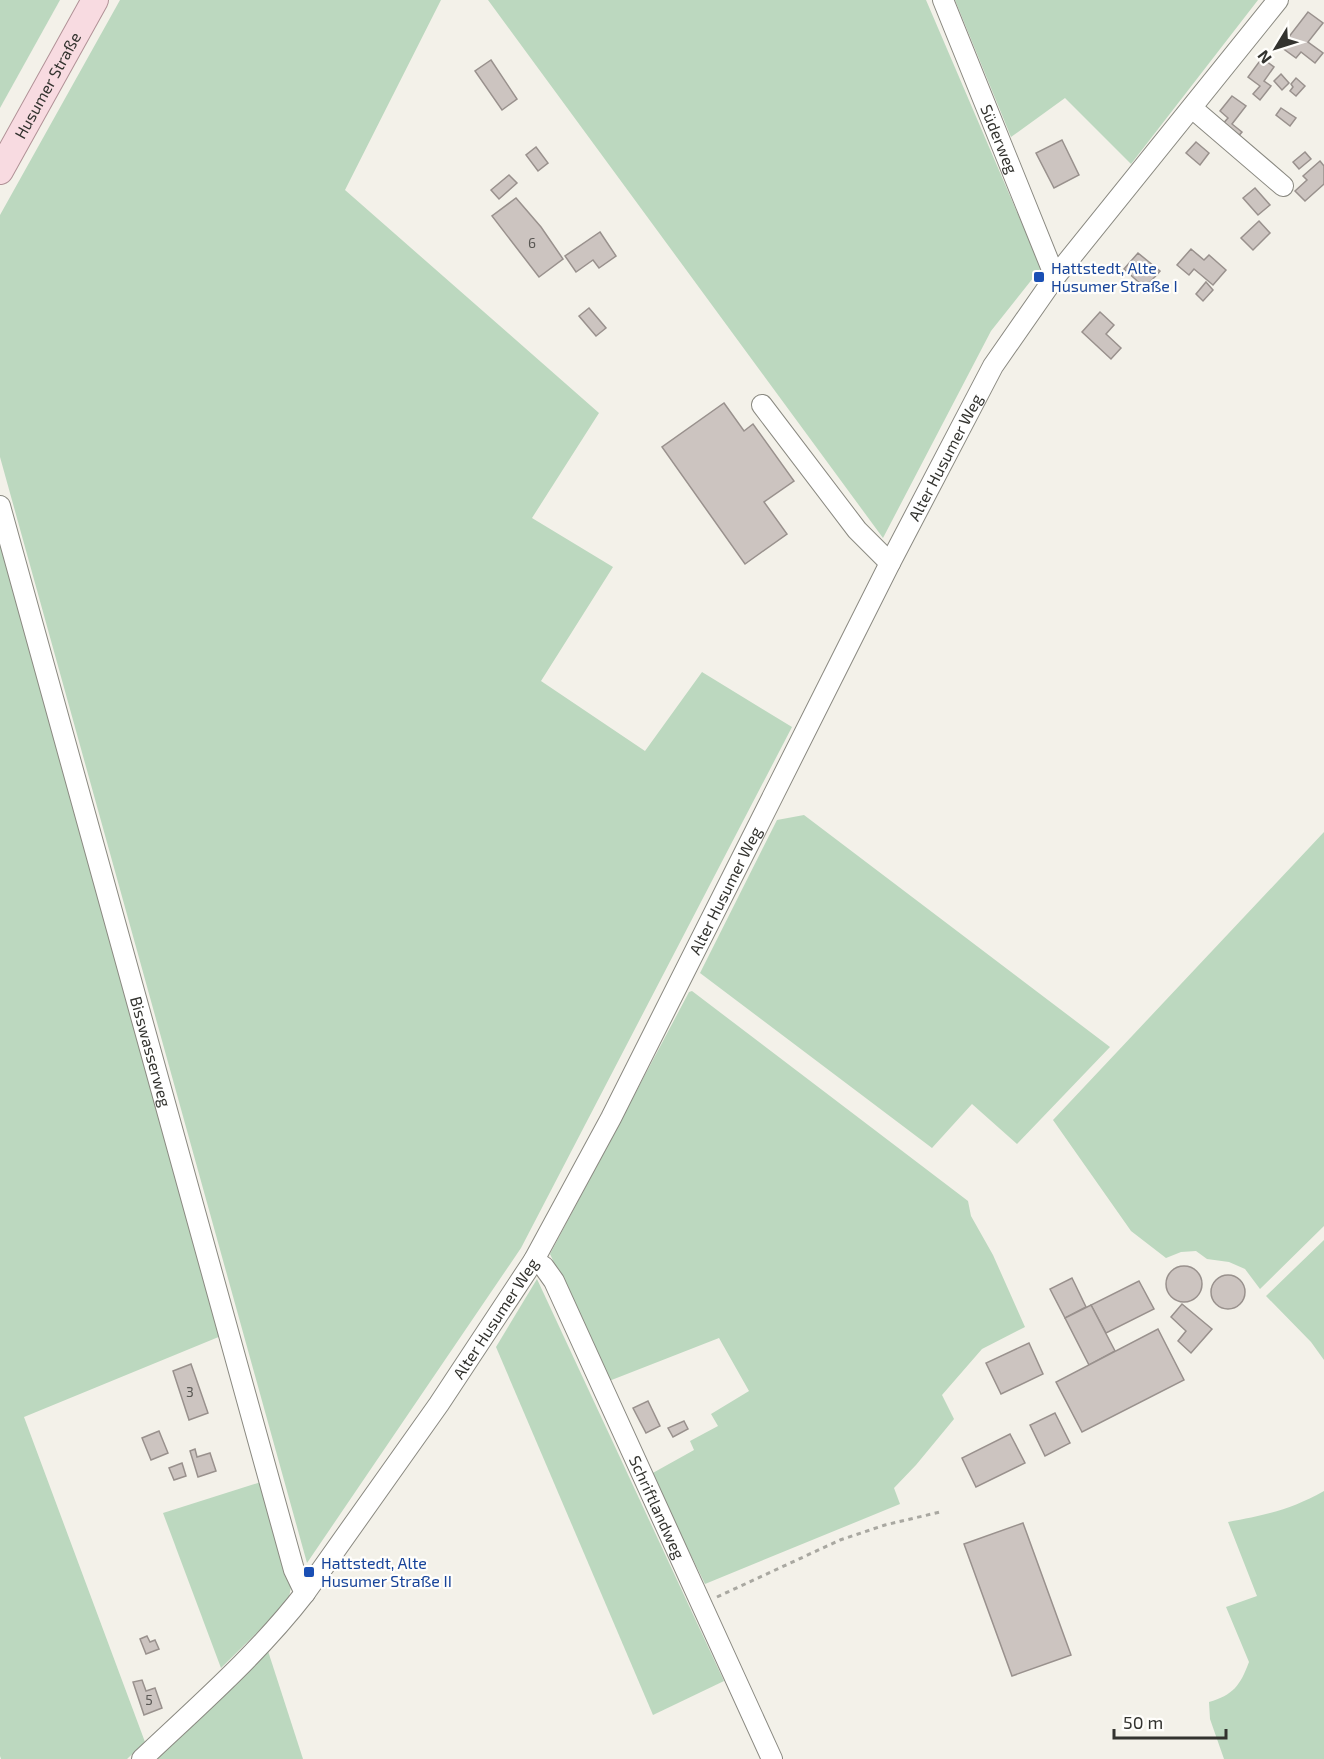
<svg xmlns="http://www.w3.org/2000/svg" width="1324" height="1759" font-family="'Exo 2',sans-serif">
  <rect width="100%" height="100%" fill="#f3f1e9"/>
  <!-- green -->
  <g fill="#bcd8bf">
    <polygon points="0,0 60,0 0,108"/>
    <polygon points="120,0 441,0 345,190 599,413 532,518 613,567 541,681 645,751 702,672 792,727 521,1248 307,1563 0,457 0,215"/>
    <polygon points="488,0 926,0 1041,268 991,331 883,538"/>
    <polygon points="955,0 1258,0 1131,164 1065,98 1011,137"/>
    <polygon points="0,540 221,1336 24,1417 145,1742 127,1759 1,1759 0,1756"/>
    <polygon points="804,815 1110,1047 1017,1144 972,1104 932,1148 700,973 777,820"/>
    <polygon points="1324,832 1324,1226 1260,1289 1245,1269 1229,1262 1207,1259 1196,1251 1181,1252 1166,1258 1131,1231 1053,1120"/>
    <polygon points="692,991 968,1201 971,1216 993,1255 1025,1327 982,1349 942,1395 954,1419 916,1465 894,1488 900,1504 705,1584 651,1474 694,1450 690,1441 718,1426 711,1414 749,1391 719,1338 609,1381 550,1254 689,992"/>
    <polygon points="1324,1240 1324,1360 1311,1342 1266,1296"/>
    <polygon points="537,1279 724,1681 653,1715 496,1347"/>
    <polygon points="261,1482 290,1579 291,1587 288,1602 221,1668 163,1513"/>
    <path d="M 1324,1491 L 1324,1759 L 1224,1759 L 1210,1719 L 1209,1702 C 1233,1695 1240,1686 1249,1662 L 1226,1607 L 1257,1596 L 1228,1522 C 1266,1515 1290,1510 1324,1491 Z"/>
    <polygon points="268,1651 303,1759 157,1759"/>
  </g>
  <!-- building -->
  <g fill="#ccc4c0" stroke="#99918d" stroke-width="1.5">
    <polygon points="1308,12 1323,23 1308,42 1323,53 1315,63 1301,52 1296,58 1281,47"/>
    <polygon points="1262,58 1274,67 1264,81 1271,86 1260,100 1253,94 1260,86 1248,77"/>
    <polygon points="491,60 517,99 502,110 475,71"/>
    <polygon points="1281,74 1289,83 1282,90 1274,81"/>
    <polygon points="1296,78 1305,86 1296,96 1290,91 1293,87 1291,84"/>
    <polygon points="1232,96 1246,106 1232,124 1242,132 1235,140 1220,127 1228,118 1220,111"/>
    <polygon points="1281,108 1296,118 1290,126 1276,115"/>
    <polygon points="1062,140 1079,175 1054,188 1036,153"/>
    <polygon points="1196,142 1209,153 1200,165 1186,153"/>
    <polygon points="536,147 548,163 538,171 526,155"/>
    <polygon points="1305,152 1311,159 1299,169 1293,162"/>
    <polygon points="1320,161 1324,166 1324,184 1305,201 1295,191 1307,180 1303,176"/>
    <polygon points="509,175 517,183 499,199 491,190"/>
    <polygon points="1255,188 1270,205 1258,215 1243,198"/>
    <polygon points="516,198 541,227 563,259 539,277 492,216"/>
    <polygon points="1259,221 1270,233 1253,250 1241,238"/>
    <polygon points="600,232 616,256 599,268 593,260 576,272 565,256"/>
    <polygon points="1191,249 1204,260 1209,255 1226,270 1213,285 1194,269 1189,275 1177,265"/>
    <polygon points="1138,253 1160,271 1145,288 1124,269"/>
    <polygon points="1206,282 1213,290 1203,301 1196,294"/>
    <polygon points="589,308 606,328 596,336 579,316"/>
    <polygon points="1100,312 1114,325 1106,334 1121,348 1111,359 1082,332"/>
    <polygon points="724,403 744,431 753,424 794,481 764,502 787,534 745,564 662,447"/>
    <circle cx="1184" cy="1284" r="18"/>
    <circle cx="1228" cy="1292" r="17"/>
    <polygon points="1072,1278 1086,1307 1065,1318 1050,1289"/>
    <polygon points="1139,1281 1154,1309 1106,1333 1091,1305"/>
    <polygon points="1182,1304 1212,1329 1191,1353 1178,1341 1186,1331 1171,1317"/>
    <polygon points="1091,1305 1115,1351 1089,1365 1065,1318"/>
    <polygon points="1158,1329 1184,1380 1082,1432 1056,1382"/>
    <polygon points="1029,1343 1043,1374 1001,1394 986,1363"/>
    <polygon points="191,1364 208,1413 189,1420 173,1371"/>
    <polygon points="648,1401 660,1426 646,1433 633,1408"/>
    <polygon points="1055,1413 1070,1443 1045,1456 1030,1425"/>
    <polygon points="684,1421 688,1429 673,1437 668,1428"/>
    <polygon points="159,1431 168,1453 151,1460 142,1438"/>
    <polygon points="1010,1434 1025,1463 976,1487 962,1458"/>
    <polygon points="195,1449 197,1457 210,1453 216,1471 198,1477 190,1451"/>
    <polygon points="182,1463 186,1476 174,1480 169,1468"/>
    <polygon points="1023,1523 1071,1655 1012,1676 964,1544"/>
    <polygon points="147,1636 150,1642 155,1640 159,1649 146,1654 140,1639"/>
    <polygon points="142,1680 146,1691 155,1688 162,1708 144,1715 133,1682"/>
  </g>
  <g fill="none" stroke-linecap="round" stroke-linejoin="round">
    <!-- minor casing -->
    <g stroke="#8a8981" stroke-width="22">
      <g id="minor">
        <path id="s1" d="M 943,0 L 1055,277"/>
        <polyline points="1192,108 1283,186"/>
        <polyline points="762,405 857,530 890,563"/>
        <path id="s2" d="M 0,506 L 294,1570 L 305,1593"/>
        <path id="s3" d="M 534,1260 L 544,1267 L 554,1281 L 772,1759"/>
        <path id="s4" d="M 142,1759 C 198,1706 258,1654 305,1593 L 439,1404 L 534,1260 L 611,1118 L 890,563 L 993,366 L 1055,277 L 1278,0"/>
      </g>
    </g>
    <!-- major casing -->
    <g stroke="#b09196" stroke-width="28">
      <g id="major">
        <path id="s5" d="M 0,171 L 95,0"/>
      </g>
    </g>
    <!-- path -->
    <polyline stroke="#a9a8a1" stroke-width="3" stroke-dasharray="4.5 4.5" stroke-linecap="butt" points="717,1597 840,1540 885,1525 940,1512"/>
    <!-- minor -->
    <use href="#minor" stroke="#fff" stroke-width="20"/>
    <!-- major -->
    <use href="#major" stroke="#f8dbe1" stroke-width="26"/>
  </g>
  <!-- markers -->
  <g fill="#1a4fb4" stroke="#fffefb" stroke-width="2">
    <rect x="1033" y="271" width="12" height="12" rx="3"/>
    <rect x="303" y="1566" width="12" height="12" rx="3"/>
  </g>
  <g text-anchor="middle" stroke-width="4.5" stroke-linejoin="round" paint-order="stroke">
    <!-- number labels -->
    <g font-size="14" fill="#595753">
      <text x="532" y="248">6</text>
      <text x="190" y="1397">3</text>
      <text x="149" y="1705">5</text>
    </g>
    <!-- street labels -->
    <g font-size="16" fill="#33332f" stroke="#fffefb">
      <text dy="6" stroke="none"><textPath href="#s5" startOffset="98">Husumer Straße</textPath></text>
      <text dy="6" stroke="none"><textPath href="#s1" startOffset="150">Süderweg</textPath></text>
      <text dy="6" stroke="none"><textPath href="#s4" startOffset="1539">Alter Husumer Weg</textPath></text>
      <text dy="6" stroke="none"><textPath href="#s4" startOffset="1053">Alter Husumer Weg</textPath></text>
      <text dy="6" stroke="none"><textPath href="#s2" startOffset="566">Bisswasserweg</textPath></text>
      <text dy="6" stroke="none"><textPath href="#s4" startOffset="567">Alter Husumer Weg</textPath></text>
      <text dy="6" stroke="none"><textPath href="#s3" startOffset="278">Schriftlandweg</textPath></text>
    </g>
    <!-- transit labels -->
    <g font-size="16" fill="#164399" stroke="#fffefb" text-anchor="start">
      <text x="1051" y="274">Hattstedt, Alte<tspan x="1051" dy="18">Husumer Straße I</tspan></text>
      <text x="321" y="1569">Hattstedt, Alte<tspan x="321" dy="18">Husumer Straße II</tspan></text>
    </g>
  </g>
  <!-- north arrow -->
  <g transform="translate(1276 48) rotate(232)" stroke="#fffefb" stroke-width="4.5" paint-order="stroke">
  <path d="M0-4.5L10 22L0 15L-10 22Z" fill="#33332f"/>
  <text y="-9" font-size="16" font-weight="bold" text-anchor="middle" fill="#33332f">N</text>
  </g>
  <!-- scale -->
  <path d="M1114 1729v9h112v-9" fill="none" stroke="#33332f" stroke-width="3"/>
  <text x="1123" y="1729" font-size="18" fill="#33332f" stroke="#fffefb" stroke-width="4.5" paint-order="stroke">50 m</text>
</svg>
